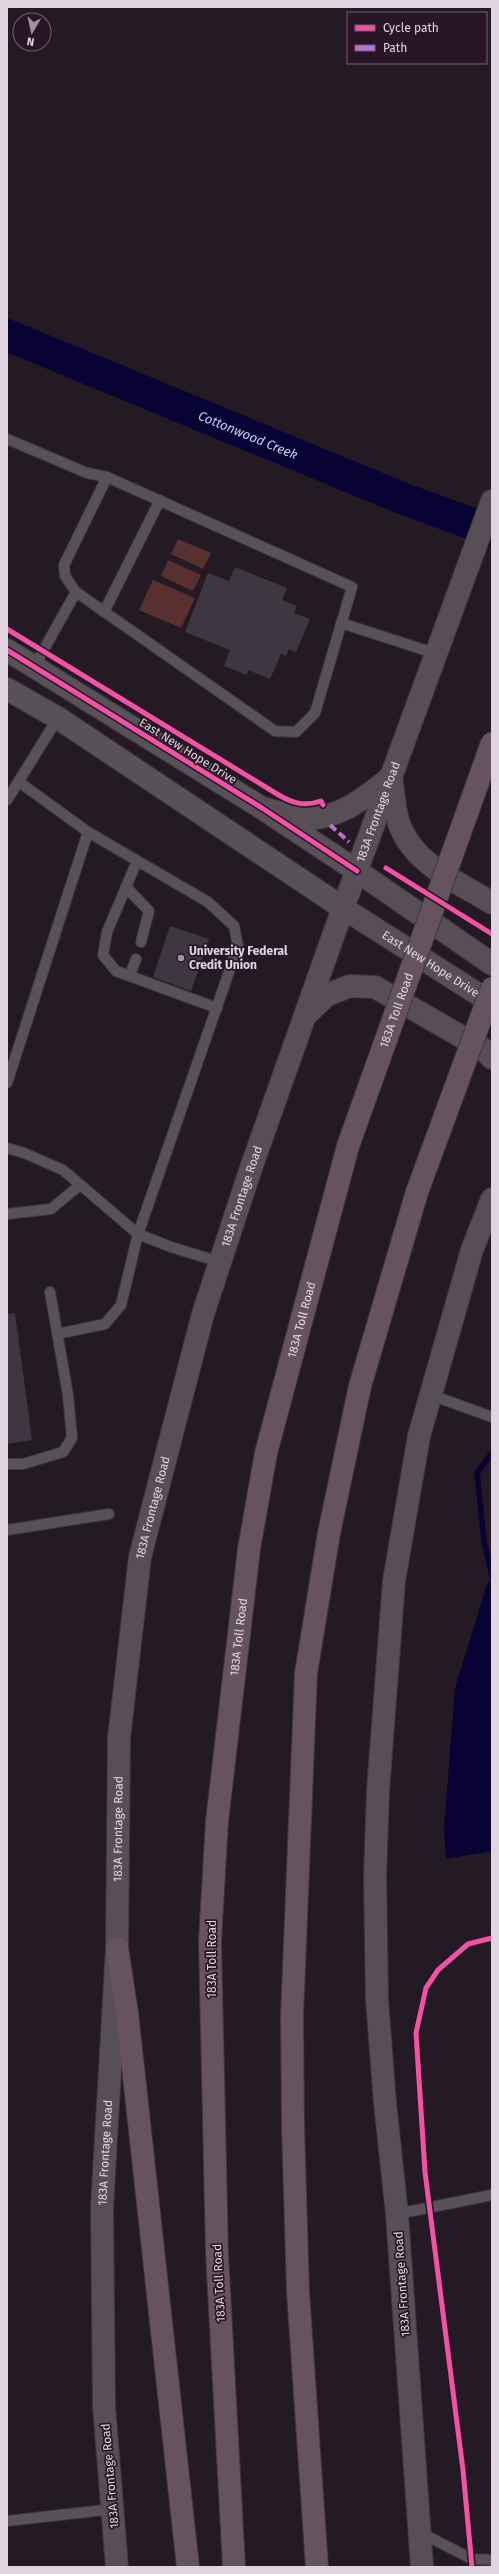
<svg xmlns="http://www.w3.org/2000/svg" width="499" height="2574" font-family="'Fira Sans',sans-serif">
  <rect width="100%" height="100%" fill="#241a24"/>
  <!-- green -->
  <g fill="#593030">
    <polygon points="178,539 211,553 203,569 171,554"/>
    <polygon points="168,560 201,575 193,591 161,576"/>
    <polygon points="153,580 195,598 181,628 139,610"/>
  </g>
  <!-- water -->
  <polygon fill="#080333" points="492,1578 492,1851 446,1859 444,1829 455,1688 487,1584"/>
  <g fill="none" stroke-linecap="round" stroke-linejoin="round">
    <!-- stream -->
    <polyline stroke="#080333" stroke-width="5.5" points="492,1453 477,1473 484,1541 492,1576"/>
    <!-- river -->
    <path stroke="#080333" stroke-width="32" id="s1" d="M 7,335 L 404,499 L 492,531"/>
  </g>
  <!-- building -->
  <g fill="#3e3741">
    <polygon points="235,567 287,588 282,600 297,606 294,613 310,619 296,652 289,649 286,656 281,654 270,679 248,670 247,675 224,666 230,650 185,632 208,573 229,581"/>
    <polygon points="170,926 209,939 191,991 153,977"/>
    <polygon points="15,1313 32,1440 7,1444 7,1314"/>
  </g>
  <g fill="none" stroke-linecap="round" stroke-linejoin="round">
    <!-- service casing -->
    <g stroke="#3f373f" stroke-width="12">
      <g id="service">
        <polyline points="7,439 87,473 107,477"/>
        <polyline points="104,612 160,500"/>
        <polyline points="341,623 437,654"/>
        <polyline points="34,667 76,592 275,731 296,732 315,713 352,587 107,477 64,565 65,576 76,592"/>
        <polyline points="7,800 58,718"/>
        <polyline points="137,861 107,932 103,955 116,971 217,1008"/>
        <polyline points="126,887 149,911 141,942"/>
        <polyline points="130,975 136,959"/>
        <polyline points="7,1083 88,832 19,782"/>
        <polyline points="7,1148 24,1153 63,1170 138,1234 171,1247 220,1262"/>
        <polyline points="7,1214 51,1209 80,1185"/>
        <polyline points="57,1334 105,1324 121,1305 138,1234 238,946 234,926 208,902 88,832"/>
        <polyline points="431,1395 492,1417"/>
        <polyline points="7,1464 23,1464 63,1452 72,1438 68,1395 50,1292"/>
        <polyline points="7,1530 109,1514"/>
        <polyline points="397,2214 492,2195"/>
        <polyline points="7,2521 113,2509"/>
        <polyline points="419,2532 472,2559 492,2560"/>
      </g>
    </g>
    <!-- tertiary casing -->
    <g stroke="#3f373f" stroke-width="24">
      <g id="tertiary">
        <polyline points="7,650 262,808 357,871"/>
        <polyline points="7,689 58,718 343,908"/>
      </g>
    </g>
    <!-- secondary casing -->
    <g stroke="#3f373f" stroke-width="24">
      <g id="secondary">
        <path d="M 262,808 C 275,811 288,816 301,818 C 336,822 366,797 391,777 C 394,792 394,812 400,826 C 415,865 458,882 492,903"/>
        <polyline points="357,871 492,964"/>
        <path id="s2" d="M 343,908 L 492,1003"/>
        <polyline points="307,1014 327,995 350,986 375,987 483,1049 492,1058"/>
        <path id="s3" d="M 117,2567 L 104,2406 L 102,2208 L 117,1948 L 119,1738 L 140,1557 L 203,1314 L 251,1168 L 343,908 L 492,501"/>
        <polyline points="422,2567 397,2214 385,2103 377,2000 375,1877 378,1791 394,1581 419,1436 472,1250 492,1199"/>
      </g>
    </g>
    <!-- motorway casing -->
    <g stroke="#3f373f" stroke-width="24">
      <g id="motorway">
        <polyline points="117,1948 127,2013 188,2567"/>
        <path id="s4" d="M 234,2567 L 217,2254 L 210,1941 L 217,1821 L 249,1549 L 266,1453 L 348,1146"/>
        <polyline points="317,2567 298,2292 293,2127 292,2016 306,1673 329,1533 360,1386 417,1192"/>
      </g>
    </g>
    <!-- service -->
    <use href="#service" stroke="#585158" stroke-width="10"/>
    <!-- tertiary -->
    <use href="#tertiary" stroke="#585158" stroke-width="22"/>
    <!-- secondary -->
    <use href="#secondary" stroke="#584e55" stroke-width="22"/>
    <!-- motorway -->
    <use href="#motorway" stroke="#65545e" stroke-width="22"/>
    <!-- motorway-bridge casing -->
    <g stroke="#3f373f" stroke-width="24" stroke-linecap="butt">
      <g id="motorway-bridge">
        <path id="s5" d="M 348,1146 L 492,743"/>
        <polyline points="417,1192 492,988"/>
      </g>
    </g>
    <!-- motorway-bridge -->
    <use href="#motorway-bridge" stroke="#65545e" stroke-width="22"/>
    <!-- quiet -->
    <polyline stroke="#b673d3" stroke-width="4" stroke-dasharray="8 4" stroke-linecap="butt" points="330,825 349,842"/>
    <!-- cycleway casing -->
    <g stroke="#281627" stroke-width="8">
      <g id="cycleway">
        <path d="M 7,629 L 277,794 C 292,803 304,807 321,801 L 323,805"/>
        <polyline points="7,650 262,808 357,871"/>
        <polyline points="386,868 492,934"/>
        <polyline points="472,2567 463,2470 425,2172 416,2033 426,1988 438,1970 468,1944 492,1938"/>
      </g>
    </g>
    <!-- cycleway -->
    <use href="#cycleway" stroke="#f153a3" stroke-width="5"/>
  </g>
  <!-- markers -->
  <circle fill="#9e939e" stroke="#281627" stroke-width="1.5" cx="181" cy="958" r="4"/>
  <g text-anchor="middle" stroke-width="3.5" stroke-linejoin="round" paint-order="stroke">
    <!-- street labels -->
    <g font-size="12" fill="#e0d4e0" stroke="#281627">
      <text transform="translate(188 751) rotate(32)" y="4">East New Hope Drive</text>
      <text dy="4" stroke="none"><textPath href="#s3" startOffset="1795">183A Frontage Road</textPath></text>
      <text dy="4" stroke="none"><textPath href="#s2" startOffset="104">East New Hope Drive</textPath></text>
      <text dy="4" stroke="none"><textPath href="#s5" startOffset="144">183A Toll Road</textPath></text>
      <text dy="4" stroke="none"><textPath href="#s3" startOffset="1387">183A Frontage Road</textPath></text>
      <text dy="4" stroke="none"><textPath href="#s4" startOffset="1256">183A Toll Road</textPath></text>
      <text dy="4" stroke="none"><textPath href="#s3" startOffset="1063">183A Frontage Road</textPath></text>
      <text dy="4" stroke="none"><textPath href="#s4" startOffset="932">183A Toll Road</textPath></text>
      <text dy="4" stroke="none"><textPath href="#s3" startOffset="739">183A Frontage Road</textPath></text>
      <text transform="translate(212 1959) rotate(-90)" y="4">183A Toll Road</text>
      <text dy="4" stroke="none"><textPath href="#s3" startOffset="415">183A Frontage Road</textPath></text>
      <text transform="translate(219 2283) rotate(-93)" y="4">183A Toll Road</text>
      <text transform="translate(402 2284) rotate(-94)" y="4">183A Frontage Road</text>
      <text transform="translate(110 2476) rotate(-95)" y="4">183A Frontage Road</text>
    </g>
    <!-- poi labels -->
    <g font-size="12" font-weight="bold" fill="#e0d4e0" stroke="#281627" text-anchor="start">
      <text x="189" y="955">University Federal<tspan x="189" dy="14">Credit Union</tspan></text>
    </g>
    <!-- water labels -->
    <g font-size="13" font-style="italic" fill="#c2cdf1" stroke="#281627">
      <text dy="5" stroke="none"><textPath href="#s1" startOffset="261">Cottonwood Creek</textPath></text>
    </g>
  </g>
  <!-- border -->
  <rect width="499" height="2574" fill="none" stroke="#e0d4e0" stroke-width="16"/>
  <!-- legend -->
  <rect x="347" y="12" width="140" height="52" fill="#281627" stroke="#726271"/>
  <rect x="355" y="25" width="20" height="6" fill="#f153a3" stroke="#726271"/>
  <text x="383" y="32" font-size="12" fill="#e0d4e0">Cycle path</text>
  <rect x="355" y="45" width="20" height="6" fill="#b673d3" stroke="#726271"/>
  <text x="383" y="52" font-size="12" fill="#e0d4e0">Path</text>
  <!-- north arrow -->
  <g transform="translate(32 32) rotate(189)"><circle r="19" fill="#281627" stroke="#726271"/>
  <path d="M0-3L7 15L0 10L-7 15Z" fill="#9e939e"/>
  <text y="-6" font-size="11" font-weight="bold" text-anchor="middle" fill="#e0d4e0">N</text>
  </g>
</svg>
